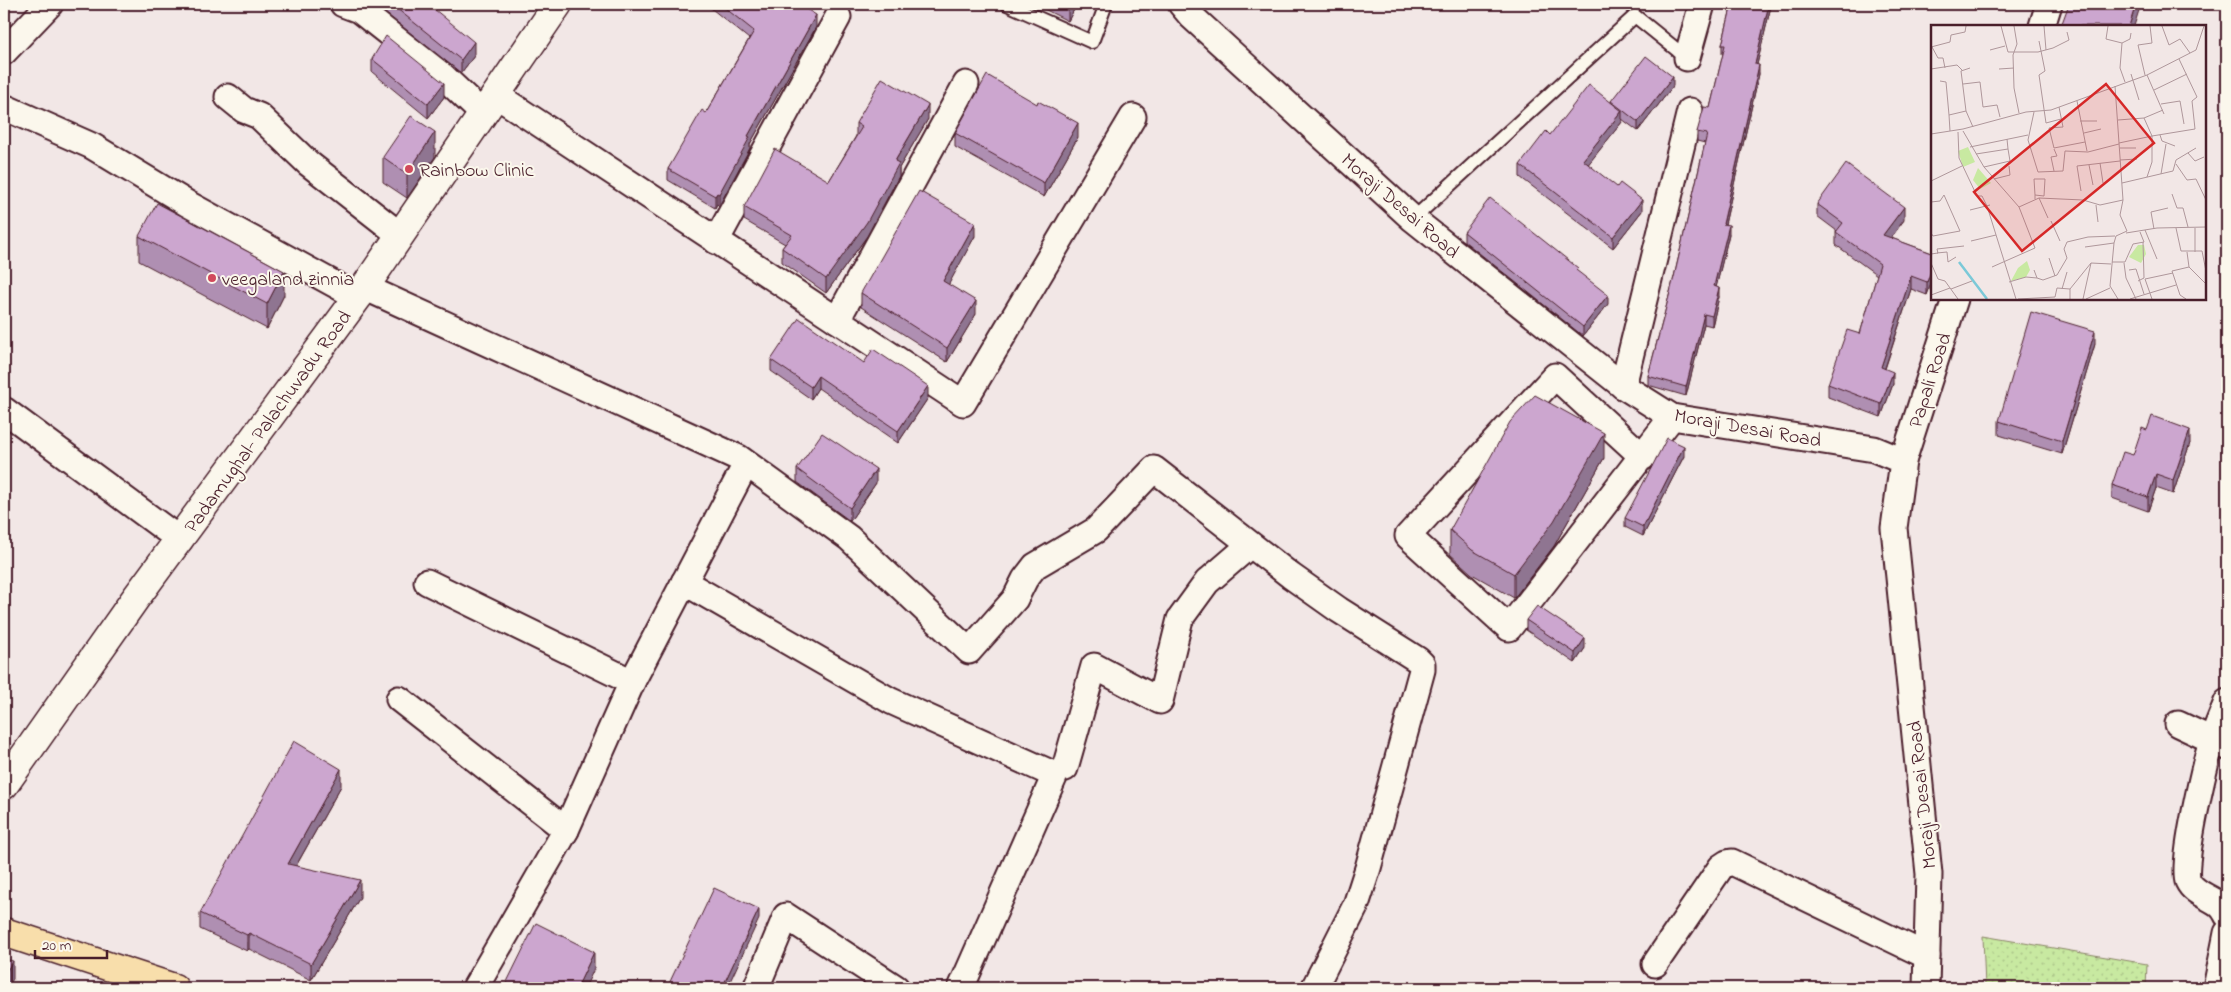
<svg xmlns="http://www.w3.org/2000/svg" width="2231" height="992" font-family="'Indie Flower',sans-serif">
  <defs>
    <pattern id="grass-dots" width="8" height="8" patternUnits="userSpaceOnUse" patternTransform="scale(1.25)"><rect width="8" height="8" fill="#c8e9a1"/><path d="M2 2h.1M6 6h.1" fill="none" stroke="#adc78b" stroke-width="1.8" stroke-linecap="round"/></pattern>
  </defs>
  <rect width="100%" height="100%" fill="#f2e7e6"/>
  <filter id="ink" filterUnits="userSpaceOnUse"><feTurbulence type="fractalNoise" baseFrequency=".02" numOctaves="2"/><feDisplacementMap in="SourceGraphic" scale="10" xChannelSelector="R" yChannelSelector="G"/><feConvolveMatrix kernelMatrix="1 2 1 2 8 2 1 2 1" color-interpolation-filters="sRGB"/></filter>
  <g filter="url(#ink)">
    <!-- grass -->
    <polygon fill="url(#grass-dots)" stroke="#898466" points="1983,936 2147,964 2146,988 1985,988"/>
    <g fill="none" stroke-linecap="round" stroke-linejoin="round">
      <!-- service casing -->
      <g stroke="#4a1f2b" stroke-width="16">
        <g id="service">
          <polyline points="1007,4 1092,42 1106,4"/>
          <polyline points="1413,219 1635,16 1687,58"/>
        </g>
      </g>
      <!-- minor casing -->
      <g stroke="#4a1f2b" stroke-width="29">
        <g id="minor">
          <polyline points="343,4 359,10 444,77 483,114"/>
          <polyline points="1181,4 1191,16 1413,219 1623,386 1672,417 1874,449 1903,461 1894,528 1929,874 1926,988"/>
          <polyline points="2042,26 2049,4"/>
          <polyline points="4,52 50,4"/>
          <polyline points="1687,58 1702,4"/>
          <polyline points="496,95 963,403 1133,117"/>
          <polyline points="228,97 244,110 259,116 308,163 400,235"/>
          <polyline points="4,107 92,146 188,204 358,297"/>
          <polyline points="716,241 838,17"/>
          <polyline points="364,287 739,458 849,538 969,651 1015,599 1025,579 1035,566 1096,530 1154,469 1291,576 1339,610 1418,660 1422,664 1422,670 1368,868 1356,905 1314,988"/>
          <polyline points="837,320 966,84"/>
          <polyline points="1623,386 1690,111"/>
          <polyline points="4,410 180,540"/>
          <polyline points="1643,457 1555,376 1408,536 1509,628 1672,417"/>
          <polyline points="1903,461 1955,299"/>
          <polyline points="427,582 632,682"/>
          <polyline points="684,582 891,701 1055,775 961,988"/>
          <polyline points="399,699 566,830"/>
          <path d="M 2227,702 C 2222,715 2216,728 2212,741 C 2205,763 2181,864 2188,881 C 2196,898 2219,896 2227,915"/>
          <polyline points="2178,724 2227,747"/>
          <polyline points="1065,768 1094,666 1160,701 1180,619 1207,582 1250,545"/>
          <polyline points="1655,964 1721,867 1727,863 1732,862 1927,956"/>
          <polyline points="475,988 566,830 632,682 746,464"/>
          <polyline points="756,988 786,916 896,988"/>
          <polyline points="2216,988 2227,933"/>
        </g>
      </g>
      <!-- secondary casing -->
      <g stroke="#4a1f2b" stroke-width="31">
        <polyline id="secondary" points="4,785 135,599 358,297 558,4"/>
      </g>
      <!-- primary casing -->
      <g stroke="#4a1f2b" stroke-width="31">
        <polyline id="primary" points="4,932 174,988"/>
      </g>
      <!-- service -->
      <use href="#service" stroke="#fbf7ec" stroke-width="12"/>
      <!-- minor -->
      <use href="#minor" stroke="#fbf7ec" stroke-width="25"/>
      <!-- secondary -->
      <use href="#secondary" stroke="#fbf7ec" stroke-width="28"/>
      <!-- primary -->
      <use href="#primary" stroke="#f8deab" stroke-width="28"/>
    </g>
    <!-- wall -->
    <g fill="#af8fb2" stroke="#4a1f2b">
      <polygon points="374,4 428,4 474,56 461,73"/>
      <polygon points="707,4 798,4 816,27 750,144 750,148 719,206 717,204 715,208 668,180 668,169 706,113 749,39 707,5"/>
      <polygon points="1034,4 1077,4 1068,21"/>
      <polygon points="1732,4 1774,4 1774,6 1771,6 1757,64 1759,74 1725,224 1729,234 1716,287 1719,297 1712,326 1704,324 1686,396 1648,385 1648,376 1674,277 1705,143 1697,141 1697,132 1710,108 1723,54 1722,54 1722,45"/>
      <polygon points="372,59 444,97 428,118 372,72"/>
      <polygon points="1673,86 1638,131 1622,119 1622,122 1588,164 1642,211 1613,248 1520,177 1520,165 1550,135 1611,103 1611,101"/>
      <polygon points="928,119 899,168 899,176 867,236 826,293 782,262 782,248 785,244 744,220 744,207 829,181 856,136 856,123"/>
      <polygon points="955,133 1078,137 1044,197 955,147"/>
      <polygon points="383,157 435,157 407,198 383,182"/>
      <polygon points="1817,204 1904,220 1891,238 1932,253 1932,281 1927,295 1911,289 1885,369 1893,384 1881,417 1828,397 1828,384 1860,334 1877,275 1836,245 1836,232 1837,231 1817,216"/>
      <polygon points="1464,232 1578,272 1608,304 1583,336 1464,241"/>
      <polygon points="139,236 284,295 267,329 139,261"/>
      <polygon points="975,236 948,284 976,314 947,362 861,307 861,293"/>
      <polygon points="2095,344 2062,454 1999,435 1999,421"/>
      <polygon points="771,360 864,363 928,398 898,443 818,388 811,399 771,371"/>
      <polygon points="2190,443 2173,494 2156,488 2148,511 2112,498 2112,485 2133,455"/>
      <polygon points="1684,456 1643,536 1625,527 1625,518"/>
      <polygon points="1604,458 1554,546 1514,598 1472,574 1450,554 1450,530"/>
      <polygon points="797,469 876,483 850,521 797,482"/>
      <polygon points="1526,620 1585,648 1575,663 1526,630"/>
      <polygon points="341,786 296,866 360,897 311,980 249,949 247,951 200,929 200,913"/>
    </g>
    <!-- shaded-wall -->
    <g fill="#8f7491" stroke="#4a1f2b">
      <polygon points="1068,4 1077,4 1068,21"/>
      <polygon points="1769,4 1771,4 1771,6 1755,73 1755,64"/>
      <polygon points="2136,4 2141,4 2134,26 2129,26"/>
      <polygon points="816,15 816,27 750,144 750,148 719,206 719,194 748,136"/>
      <polygon points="474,42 474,56 461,73 461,60"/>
      <polygon points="1759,65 1759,74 1723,233 1723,224"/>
      <polygon points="1673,77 1673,86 1638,131 1638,122"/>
      <polygon points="444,83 444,97 428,118 428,104"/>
      <polygon points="928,105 928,119 899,168 899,176 867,236 826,293 826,279"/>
      <polygon points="1622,111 1622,122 1583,171 1583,160"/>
      <polygon points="1078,123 1078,137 1044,197 1044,183"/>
      <polygon points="435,132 435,157 407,198 407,174"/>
      <polygon points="717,193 717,204 715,208 715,196"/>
      <polygon points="1642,200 1642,211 1613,248 1613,237"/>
      <polygon points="1904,207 1904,220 1883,248 1883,235"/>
      <polygon points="975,223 975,236 943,295 943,281"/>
      <polygon points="1729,225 1729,234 1714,296 1714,286"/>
      <polygon points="1932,268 1932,281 1927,295 1927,282"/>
      <polygon points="284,271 284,295 267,329 267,304"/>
      <polygon points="1911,276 1911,289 1881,380 1881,367"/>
      <polygon points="1719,288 1719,297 1712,326 1712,316"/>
      <polygon points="1608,295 1608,304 1583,336 1583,327"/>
      <polygon points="976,301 976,314 947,362 947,348"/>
      <polygon points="1704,314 1704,324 1686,396 1686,387"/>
      <polygon points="2095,331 2095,344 2062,454 2062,441"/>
      <polygon points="1893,372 1893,384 1881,417 1881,404"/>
      <polygon points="818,376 818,388 811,399 811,387"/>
      <polygon points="928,386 928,398 898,443 898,431"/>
      <polygon points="2190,430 2190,443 2173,494 2173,480"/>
      <polygon points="1604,433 1604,458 1554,546 1514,598 1514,574"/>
      <polygon points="1684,446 1684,456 1643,536 1643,527"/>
      <polygon points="876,469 876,483 850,521 850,508"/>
      <polygon points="2156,474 2156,488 2148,511 2148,497"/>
      <polygon points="1585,638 1585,648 1575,663 1575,653"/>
      <polygon points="341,769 341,786 288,880 288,864"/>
      <polygon points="360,880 360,897 311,980 311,964"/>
      <polygon points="759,909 759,919 727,988 722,988"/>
      <polygon points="249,933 249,949 247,951 247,935"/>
      <polygon points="594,952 594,969 585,988 577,988"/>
      <polygon points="13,961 13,979 7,988 4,988 4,975"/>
    </g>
    <!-- building -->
    <g fill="#cca6cf" stroke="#4a1f2b">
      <polygon points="391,4 428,4 474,42 461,60"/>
      <polygon points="720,4 798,4 816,15 748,136 750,137 719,194 717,193 715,196 668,169 702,110 706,113 754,31"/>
      <polygon points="1732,4 1769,4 1755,64 1759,65 1723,224 1729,225 1714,286 1719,288 1712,316 1704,314 1686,387 1648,376 1674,277 1707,134 1697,132 1704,107 1710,108 1725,45 1722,45"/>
      <polygon points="2069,4 2136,4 2129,26 2061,26"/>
      <polygon points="386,36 444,83 428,104 372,59"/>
      <polygon points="1646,56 1673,77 1638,122 1611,101"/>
      <polygon points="987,75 1037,104 1038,101 1078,123 1044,183 955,133"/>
      <polygon points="882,78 928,105 895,161 899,163 867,222 826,279 782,248 792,235 744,207 775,149 829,181 862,127 856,123"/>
      <polygon points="1589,85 1622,111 1583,160 1617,187 1620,183 1642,200 1613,237 1520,165 1546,131 1550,135"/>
      <polygon points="411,116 435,132 407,174 383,157"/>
      <polygon points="1846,164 1904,207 1883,235 1932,253 1932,268 1927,282 1911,276 1881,367 1893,372 1881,404 1828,384 1847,330 1860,334 1880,264 1836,232 1843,223 1817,204"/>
      <polygon points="919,191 975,223 943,281 976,301 947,348 861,293"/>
      <polygon points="1490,198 1578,268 1576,270 1608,295 1583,327 1464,232"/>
      <polygon points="157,203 284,271 267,304 139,236"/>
      <polygon points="2031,312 2095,331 2062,441 1999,421"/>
      <polygon points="799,318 864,363 873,349 928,386 898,431 818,376 811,387 771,360"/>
      <polygon points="1535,395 1604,433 1554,521 1514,574 1472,550 1450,530 1510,422"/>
      <polygon points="2152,416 2190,430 2173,480 2156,474 2148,497 2112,485 2123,452 2133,455 2142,428 2147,430"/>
      <polygon points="822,433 876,469 850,508 797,469"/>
      <polygon points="1667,438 1684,446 1643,527 1625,518"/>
      <polygon points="1537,606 1585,638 1575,653 1526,620"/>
      <polygon points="294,741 341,769 288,864 360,880 311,964 249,933 247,935 200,913"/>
      <polygon points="714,888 759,909 722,988 667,988"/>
      <polygon points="536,923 594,952 577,988 504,988"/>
      <polygon points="4,959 13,961 4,975"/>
    </g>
  </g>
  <!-- markers -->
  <g fill="#d1495b" stroke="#fbf7ec" stroke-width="2">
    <circle cx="409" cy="169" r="5"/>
    <circle cx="212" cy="278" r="5"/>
  </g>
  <g text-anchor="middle" stroke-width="4" stroke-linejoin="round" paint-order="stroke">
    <!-- poi labels -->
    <g font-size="20" fill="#4a1f2b" stroke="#fbf7ec" text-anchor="start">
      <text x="419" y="176">Rainbow Clinic</text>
      <text x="222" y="285">veegaland zinnia</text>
    </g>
    <!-- street labels -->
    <g font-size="20" fill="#4a1f2b" stroke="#fbf7ec">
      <text transform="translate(1401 205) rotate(41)" y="7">Moraji Desai Road</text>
      <text transform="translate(1929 380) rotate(-72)" y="7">Papali Road</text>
      <text transform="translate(267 421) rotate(-54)" y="7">Padamughal- Palachuvadu Road</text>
      <text transform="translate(1748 427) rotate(10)" y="7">Moraji Desai Road</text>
      <text transform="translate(1921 795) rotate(-96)" y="7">Moraji Desai Road</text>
    </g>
  </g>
  <!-- overview -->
  <g transform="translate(1931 25)">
    <rect width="275" height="275" fill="#f2e7e6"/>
    <path d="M 47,143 L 60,158 L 49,164 L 42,155 Z" fill="#c8e9a1"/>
    <path d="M 37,122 L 44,137 L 32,142 L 27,126 ZM 207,220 L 213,220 L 215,229 L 210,238 L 198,232 Z" fill="#c8e9a1"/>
    <path d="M 96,236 L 99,245 L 95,252 L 80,256 L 87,243 Z" fill="#c8e9a1"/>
    <path fill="none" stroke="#7bc9d8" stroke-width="2.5" d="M 28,237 L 56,274"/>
    <path fill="none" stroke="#af979b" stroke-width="1" d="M 70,1 L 77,27 L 107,27 L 122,23 L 138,15 L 136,7M 83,1 L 86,19 L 82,30 L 83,63 L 88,88M 113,1 L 115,25M 177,1 L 175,14 L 191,18M 231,1 L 238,20 L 249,14 L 259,28M 108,16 L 114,46 L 108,50 L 115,98 L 130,94M 0,22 L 19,17 L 20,10 L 34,7 L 35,1M 1,22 L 7,33 L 12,33 L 14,43M 59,25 L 74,21M 39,43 L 30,46 L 35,86 L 42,102M 68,44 L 83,43M 200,49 L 208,75M 214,50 L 207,20 L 221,18 L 219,1M 216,50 L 233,89M 9,56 L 15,57 L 18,90 L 35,86M 194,57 L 189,43 L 191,18 L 199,14 L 200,8M 0,58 L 0,44 L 26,40 L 31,45M 32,59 L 49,57 L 52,82 L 66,80 L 69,92M 184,61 L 192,175 L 189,190 L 196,206 L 185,211 L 183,218 L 179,261 L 187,274M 223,65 L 256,49M 146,76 L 156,126M 230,79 L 249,76 L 253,99M 128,82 L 132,102 L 118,103 L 123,123 L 154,117M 232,85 L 213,93 L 221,111 L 264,104 L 261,76 L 266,72 L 248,34M 103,87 L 97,115 L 107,147 L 132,146 L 134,126 L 157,127 L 188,119M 18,90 L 19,106M 187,95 L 213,93M 149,96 L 166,96M 32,106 L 53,142 L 88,182 L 108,173 L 152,175 L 169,180 L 192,175M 27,107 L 28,133 L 46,171 L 51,171 L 56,181 L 85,274M 153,108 L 170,104M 0,109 L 32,104 L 95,87 L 120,85 L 216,50 L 265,25 L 273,1M 229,110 L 231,116 L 244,121M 188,118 L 221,111 L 221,137 L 216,152M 39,122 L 97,110M 189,123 L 205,123M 257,128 L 264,136 L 273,132M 45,129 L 77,124 L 76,114M 189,135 L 206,134M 169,138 L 172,158M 245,139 L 256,155 L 265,154 L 275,175M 158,140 L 162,160M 53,142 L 79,136 L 77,124M 123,146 L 120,132 L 126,131 L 123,124M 230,149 L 235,119M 63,154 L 79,150 L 78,141M 0,156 L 31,141M 191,158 L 242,146 L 245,135 L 265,123M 150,166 L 146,141 L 189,136M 241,169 L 246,183 L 252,183 L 257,202M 104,170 L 113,171 L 114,154 L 103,154 L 104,170 L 104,174M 108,173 L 117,193M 0,177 L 9,176 L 13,170 L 29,206 L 2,211 L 0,208M 165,180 L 167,197M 39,185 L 59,180M 120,196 L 129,216M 245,203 L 250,226 L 271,226 L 275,246M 223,204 L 220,187 L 237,183M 214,205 L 226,234M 195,208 L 226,203 L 275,202M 40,216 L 65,210M 154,222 L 183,218M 256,227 L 258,242 L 275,259M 264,227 L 264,203M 6,228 L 16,227 L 17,237 L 25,232M 0,229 L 7,228 L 6,224 L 33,221M 118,233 L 124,251M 181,237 L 194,237 L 202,219 L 213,217 L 209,207M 0,238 L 7,254 L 14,256 L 27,274M 193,238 L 195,253 L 205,274M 61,242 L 104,223 L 88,182M 198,245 L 205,244 L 213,269M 106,253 L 112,255 L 126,250 L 136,233 L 133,224 L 136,217 L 157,212 L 184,211M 214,254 L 242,248M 214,254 L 221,274M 207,256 L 213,253 L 212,217M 78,257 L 95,252 L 106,253 L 103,245M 20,264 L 41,256M 131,264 L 136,247M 0,270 L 19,263M 87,274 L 124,272 L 126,263 L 139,264M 139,274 L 139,264 L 160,238 L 180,239M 152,274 L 160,238M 155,274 L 179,263M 199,274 L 245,260M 255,274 L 249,270 L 241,246 L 258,242"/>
    <path fill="#d62828" fill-opacity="0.15" stroke="#d62828" stroke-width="2.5" d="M 175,59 L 223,118 L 91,226 L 43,167 Z"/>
    <rect width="275" height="275" fill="none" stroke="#4a1f2b" stroke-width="2.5"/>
  </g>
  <!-- margin -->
  <rect width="2231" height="992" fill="none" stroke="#fbf7ec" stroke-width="20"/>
  <rect x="10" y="10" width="2211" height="972" fill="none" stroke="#4a1f2b" stroke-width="2" filter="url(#ink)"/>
  <!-- scale -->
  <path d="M35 950v8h72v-8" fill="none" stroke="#4a1f2b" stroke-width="2.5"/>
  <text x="42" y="950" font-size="15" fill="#4a1f2b" stroke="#fbf7ec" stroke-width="4" paint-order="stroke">20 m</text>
</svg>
